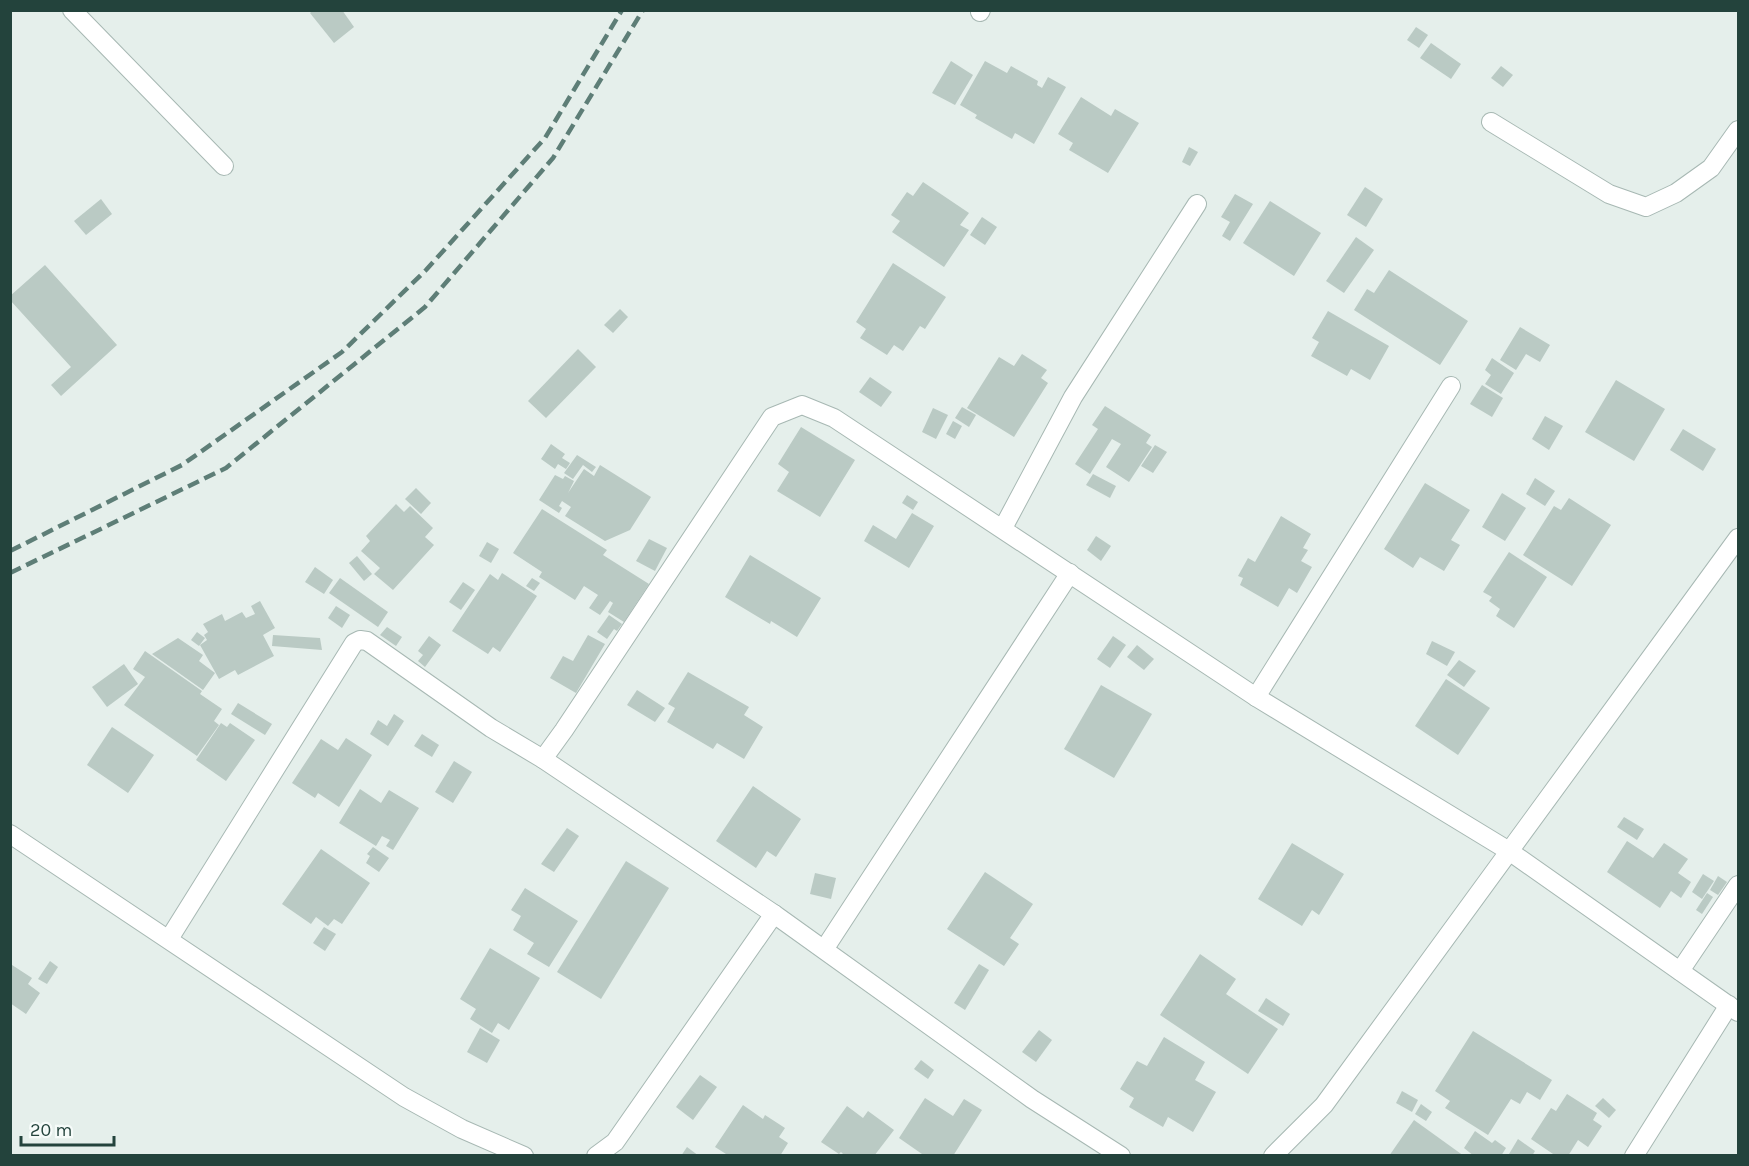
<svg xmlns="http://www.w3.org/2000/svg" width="1749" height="1166" font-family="Karla,sans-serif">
  <rect width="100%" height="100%" fill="#e5efeb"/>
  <!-- building -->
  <g fill="#bacac4">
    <polygon points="313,10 342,10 354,27 334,43 310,13"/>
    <polygon points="1416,27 1428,35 1419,48 1407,40"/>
    <polygon points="1431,43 1461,64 1451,79 1420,58"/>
    <polygon points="951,61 973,75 955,105 932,93"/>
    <polygon points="985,61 1007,73 1011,66 1038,81 1037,85 1042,88 1048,77 1066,87 1034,144 1015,133 1012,139 975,118 977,115 960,105"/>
    <polygon points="1501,66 1513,75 1503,87 1491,78"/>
    <polygon points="1081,97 1111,116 1115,109 1139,123 1108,173 1069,150 1073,143 1058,134"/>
    <polygon points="1189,147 1198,152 1190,166 1182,162"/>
    <polygon points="923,182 969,213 960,225 969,230 944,267 892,232 900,221 891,215 907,192 913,196"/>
    <polygon points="1365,187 1383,199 1366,227 1347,215"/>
    <polygon points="1235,194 1253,204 1230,241 1222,236 1230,222 1221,217"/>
    <polygon points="101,199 112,214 86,235 74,221"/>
    <polygon points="1270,201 1321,233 1294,276 1243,243"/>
    <polygon points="982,217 997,227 985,245 970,235"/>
    <polygon points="1356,237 1374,250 1344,293 1326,281"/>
    <polygon points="893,263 946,297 925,329 920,326 903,351 894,345 887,355 860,338 866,329 856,322"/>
    <polygon points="45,265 117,345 61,396 51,385 71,367 10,300 10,296"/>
    <polygon points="1389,270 1468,321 1440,365 1354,310 1367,289 1374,293"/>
    <polygon points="620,309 628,317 613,333 604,325"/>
    <polygon points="1328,311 1389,346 1370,380 1351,369 1347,376 1311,356 1319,342 1312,338"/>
    <polygon points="1520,327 1550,345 1540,362 1526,354 1516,370 1500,360"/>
    <polygon points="578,349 596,367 546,418 528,401"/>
    <polygon points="1022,354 1047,370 1041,378 1048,383 1014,437 967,408 999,357 1014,366"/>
    <polygon points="1492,358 1514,373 1501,394 1485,384 1491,375 1485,370"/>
    <polygon points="870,377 892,392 881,407 859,392"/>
    <polygon points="1616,380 1665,409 1634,461 1585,432"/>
    <polygon points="1482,385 1503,398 1492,417 1470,404"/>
    <polygon points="1105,406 1151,435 1146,443 1152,447 1129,482 1106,467 1121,444 1112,439 1090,474 1075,464 1098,429 1092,425"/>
    <polygon points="962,407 976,415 969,427 955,418"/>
    <polygon points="933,408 948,415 936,439 922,432"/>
    <polygon points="1545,416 1563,426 1549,450 1532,439"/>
    <polygon points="953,421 962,426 955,439 946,434"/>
    <polygon points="801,427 855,460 820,517 777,491 789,472 778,464"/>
    <polygon points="1683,429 1716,449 1703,471 1670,450"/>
    <polygon points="551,444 565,454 562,458 570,463 566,469 558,464 555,469 541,459"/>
    <polygon points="1155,445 1167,452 1153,473 1141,466"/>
    <polygon points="577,455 596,467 592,472 583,465 573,479 564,473"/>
    <polygon points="600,465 651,497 630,530 605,541 565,516 571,507 562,501 559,506 562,508 559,513 539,500 555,475 563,479 565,476 574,481 568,493 584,469 594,476"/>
    <polygon points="1093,474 1116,486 1110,498 1086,485"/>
    <polygon points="1535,478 1555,491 1545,506 1526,494"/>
    <polygon points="1425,483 1470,510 1451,540 1460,545 1444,571 1420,557 1413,568 1384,549"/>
    <polygon points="416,488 431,503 421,514 405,499"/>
    <polygon points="1502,493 1526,508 1505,541 1482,527"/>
    <polygon points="907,495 918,502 913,510 902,503"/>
    <polygon points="1569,498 1611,525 1572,586 1523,555 1554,506 1561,510"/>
    <polygon points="396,504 404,512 410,506 433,528 425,537 434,545 393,590 374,574 380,568 361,551 370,541 366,536"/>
    <polygon points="542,509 607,550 603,555 649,584 624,622 608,612 613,603 610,601 600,615 589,608 598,595 584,586 575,600 539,577 542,572 513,553"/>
    <polygon points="912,513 934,526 909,568 864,541 873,525 896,539"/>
    <polygon points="1281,516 1311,534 1303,548 1308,550 1301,561 1312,567 1297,593 1289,588 1278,607 1240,585 1243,578 1238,576 1248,558 1255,562"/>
    <polygon points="1096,536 1111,546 1101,561 1087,550"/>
    <polygon points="649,539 667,548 655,571 636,561"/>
    <polygon points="487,542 499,549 491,563 479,556"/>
    <polygon points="1509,552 1547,577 1514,628 1496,616 1500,609 1489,601 1492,597 1483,592"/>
    <polygon points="750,555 821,598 797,637 771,621 770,624 725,597"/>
    <polygon points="357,556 372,574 364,581 349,563"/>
    <polygon points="315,567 333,580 324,594 305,582"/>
    <polygon points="502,573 537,596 500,652 493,647 488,654 452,631 490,574 498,580"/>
    <polygon points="340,578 388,612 378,627 329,593"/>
    <polygon points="532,578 540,583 534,591 526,586"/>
    <polygon points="463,582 475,590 461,610 449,602"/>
    <polygon points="260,601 275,628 263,635 274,656 238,675 235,670 219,679 200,645 207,640 204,635 208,632 203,624 222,614 225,621 242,612 246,618 255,614 251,606"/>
    <polygon points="336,606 350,615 342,628 328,618"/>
    <polygon points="609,615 622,624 617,631 614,629 607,639 597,632"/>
    <polygon points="387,627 402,637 396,646 380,635"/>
    <polygon points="197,632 205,638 199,646 191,640"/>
    <polygon points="273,635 320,638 322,650 272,646"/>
    <polygon points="588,635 605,644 576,693 550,678 563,656 573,661"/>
    <polygon points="429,636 441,645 425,667 418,661 423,655 418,651"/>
    <polygon points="1113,636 1126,645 1110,668 1097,659"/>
    <polygon points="178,638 203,655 199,661 215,673 203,690 152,654"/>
    <polygon points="1432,641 1455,652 1447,666 1426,654"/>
    <polygon points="1137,645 1154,659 1144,670 1127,657"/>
    <polygon points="145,651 202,691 200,694 222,709 214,721 219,725 197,756 124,705 145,677 133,669"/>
    <polygon points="1459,660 1476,671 1464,687 1447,675"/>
    <polygon points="124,664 138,684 107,707 92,687"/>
    <polygon points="688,672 749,707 744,715 763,727 744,759 717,743 713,749 667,722 675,708 668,704"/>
    <polygon points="1446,679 1490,708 1458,755 1415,726"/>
    <polygon points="1101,685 1152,714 1114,778 1064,749"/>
    <polygon points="637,690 665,708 655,722 627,705"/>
    <polygon points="238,703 272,724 265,735 231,714"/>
    <polygon points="394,714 404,721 388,746 370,734 378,720 387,726"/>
    <polygon points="221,723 227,727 230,723 255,740 226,781 196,760"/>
    <polygon points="112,727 154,755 128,793 87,765"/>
    <polygon points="422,734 439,745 432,757 414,746"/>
    <polygon points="346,738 372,755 339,807 318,793 315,798 292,783 321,739 338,750"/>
    <polygon points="454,761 472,772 453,803 435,792"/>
    <polygon points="753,786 801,819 776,857 767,851 756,868 716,841"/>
    <polygon points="360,789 381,803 389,790 419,808 393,850 386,846 390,840 382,836 376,846 339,823"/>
    <polygon points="1624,817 1644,829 1637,840 1617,827"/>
    <polygon points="567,828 579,836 554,872 541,864"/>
    <polygon points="1627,841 1653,858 1664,843 1688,859 1678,873 1691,882 1681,898 1671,891 1660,908 1607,872"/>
    <polygon points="1292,843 1344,874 1319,915 1312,910 1302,926 1258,899"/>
    <polygon points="373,847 389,858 379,872 366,863 370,856 367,854"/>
    <polygon points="321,849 370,883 342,924 334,919 328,926 316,917 311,924 282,904"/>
    <polygon points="626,861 669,888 601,999 557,972"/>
    <polygon points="985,872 1033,904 1010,938 1019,944 1004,966 947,929"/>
    <polygon points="815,873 836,878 831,899 810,894"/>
    <polygon points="1703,874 1714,881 1702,899 1692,892"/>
    <polygon points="1718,876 1727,882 1718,895 1710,890"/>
    <polygon points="525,888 578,921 549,967 527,954 534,943 513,930 521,916 511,910"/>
    <polygon points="1707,893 1713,897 1702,914 1696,910"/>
    <polygon points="324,927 336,934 325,951 313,943"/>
    <polygon points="490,948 540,978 509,1030 498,1023 492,1033 470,1019 476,1009 460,999"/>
    <polygon points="1200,954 1236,979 1226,994 1278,1029 1248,1074 1160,1015"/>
    <polygon points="50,961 58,967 47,984 38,979"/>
    <polygon points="979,964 989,970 965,1010 954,1003"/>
    <polygon points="12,965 32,978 28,984 40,993 26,1014 10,1003 10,968"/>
    <polygon points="1266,998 1290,1014 1283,1026 1258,1011"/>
    <polygon points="480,1028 500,1040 487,1063 467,1052"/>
    <polygon points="1039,1030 1052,1040 1036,1062 1022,1052"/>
    <polygon points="1473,1031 1552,1080 1540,1100 1527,1092 1520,1104 1511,1099 1488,1135 1445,1108 1450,1101 1435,1091"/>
    <polygon points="1164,1037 1205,1062 1195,1080 1216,1092 1193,1132 1168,1117 1163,1127 1129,1107 1134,1098 1120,1089 1137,1061 1147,1066"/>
    <polygon points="921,1060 934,1070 928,1079 914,1069"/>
    <polygon points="700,1075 717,1087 693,1120 676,1107"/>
    <polygon points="1402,1091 1418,1100 1412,1112 1396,1103"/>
    <polygon points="1567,1094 1597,1113 1593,1120 1602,1126 1588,1147 1578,1140 1568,1156 1556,1156 1531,1139 1551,1108 1556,1111"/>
    <polygon points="925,1098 953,1116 964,1099 982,1110 953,1156 921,1156 922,1154 899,1138"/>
    <polygon points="1603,1098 1616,1110 1609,1118 1595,1106"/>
    <polygon points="1421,1104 1432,1112 1426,1121 1415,1114"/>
    <polygon points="743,1105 763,1119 765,1115 785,1128 779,1137 788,1143 780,1156 725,1156 726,1154 715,1147"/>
    <polygon points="847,1106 863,1118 868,1111 894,1130 874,1156 845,1156 841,1152 839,1154 821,1142"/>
    <polygon points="1414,1120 1464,1156 1389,1156"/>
    <polygon points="1475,1131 1492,1143 1495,1140 1506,1148 1501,1156 1474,1156 1464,1148"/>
    <polygon points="1518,1139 1535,1151 1532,1156 1511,1156 1509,1154"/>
    <polygon points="687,1147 699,1156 681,1156"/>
  </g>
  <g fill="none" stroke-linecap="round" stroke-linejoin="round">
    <!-- minor casing -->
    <g stroke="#a7b8b3" stroke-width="20">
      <g id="minor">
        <polyline points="72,10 224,166"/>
        <polyline points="980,12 981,10"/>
        <polyline points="1491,122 1609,194 1646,207 1676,193 1711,168 1738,130"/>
        <polyline points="1003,528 1073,397 1197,204"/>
        <polyline points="1256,697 1451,386"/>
        <polyline points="543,759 564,730 772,417 802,405 834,418 1256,697 1509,851 1738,1012"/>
        <polyline points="10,834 404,1097 462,1129 524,1156"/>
        <polyline points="169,939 354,643 360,640 367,641 491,728 543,759 774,914 1032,1099 1121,1156"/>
        <polyline points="825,948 1070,573"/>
        <polyline points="1680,971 1738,885"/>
        <polyline points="596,1156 615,1142 774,914"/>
        <polyline points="1273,1156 1324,1105 1738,538"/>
        <polyline points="1634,1156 1729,1005"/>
      </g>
    </g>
    <!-- minor -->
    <use href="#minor" stroke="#fff" stroke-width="18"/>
    <!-- rail -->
    <g stroke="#5e7e77" stroke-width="4.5" stroke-dasharray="12 6" stroke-linecap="butt">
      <polyline points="10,551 182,465 342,352 426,270 545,138 622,10"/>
      <polyline points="10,573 226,468 425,307 553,158 643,10"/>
    </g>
  </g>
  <!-- border -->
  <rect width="1749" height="1166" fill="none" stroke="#23433c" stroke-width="24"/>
  <!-- scale -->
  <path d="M21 1136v9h93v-9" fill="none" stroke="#23433c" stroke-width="3"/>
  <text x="30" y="1136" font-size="18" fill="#23433c" stroke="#f6fbf9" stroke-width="4.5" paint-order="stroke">20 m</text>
</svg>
